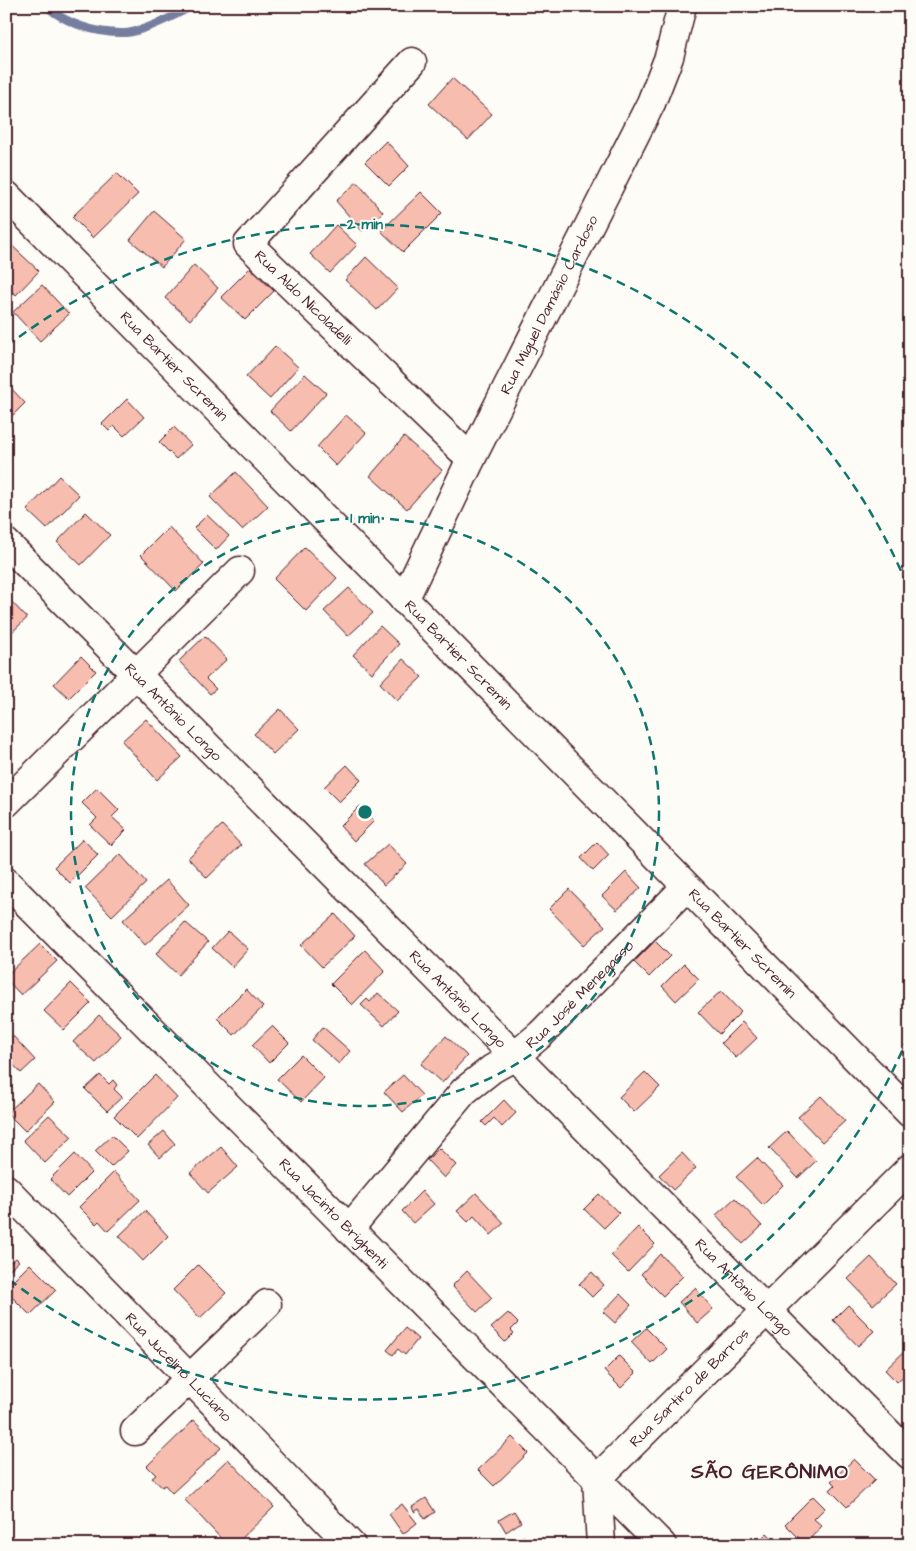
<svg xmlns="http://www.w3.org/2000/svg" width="916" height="1551" font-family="'Architects Daughter',sans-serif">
  <rect width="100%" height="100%" fill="#fdfcf7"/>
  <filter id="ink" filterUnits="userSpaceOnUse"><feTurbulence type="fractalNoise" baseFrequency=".02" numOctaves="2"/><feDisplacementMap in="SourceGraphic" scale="10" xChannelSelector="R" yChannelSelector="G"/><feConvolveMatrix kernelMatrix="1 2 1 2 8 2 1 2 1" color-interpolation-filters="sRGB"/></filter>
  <g filter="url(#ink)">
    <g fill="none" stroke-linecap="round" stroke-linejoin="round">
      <!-- stream -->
      <path stroke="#757e9e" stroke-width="8" d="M 46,6 C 66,24 98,34 125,33 C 142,32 177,15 192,6"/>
    </g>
    <!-- building -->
    <g fill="#f7bdaf" stroke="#4a1f2b">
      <polygon points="452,78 492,114 468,140 429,104"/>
      <polygon points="386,141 409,166 389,186 365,162"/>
      <polygon points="117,173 138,194 93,238 72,217"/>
      <polygon points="357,182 383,212 362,231 336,201"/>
      <polygon points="421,192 442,213 403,252 381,231"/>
      <polygon points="154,211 186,239 162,267 130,240"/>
      <polygon points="336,225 357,245 330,273 310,254"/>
      <polygon points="7,241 39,271 16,295 6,286"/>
      <polygon points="366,257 398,288 377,310 345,280"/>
      <polygon points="194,265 218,288 190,320 165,298"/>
      <polygon points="250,268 274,291 245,320 221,297"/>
      <polygon points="42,285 69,314 40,341 13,312"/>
      <polygon points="275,346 298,367 270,399 246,377"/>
      <polygon points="305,374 326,393 291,431 270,411"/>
      <polygon points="8,385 25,403 13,415 6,408 6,387"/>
      <polygon points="127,399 144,417 124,436 114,426 109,431 102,424"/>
      <polygon points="346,415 366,433 336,466 317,447"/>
      <polygon points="174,427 191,445 176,459 159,442"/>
      <polygon points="404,437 442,470 407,509 370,476"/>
      <polygon points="236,472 268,506 242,530 210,497"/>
      <polygon points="59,476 79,495 47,529 27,510"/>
      <polygon points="86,512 110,535 81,565 57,542"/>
      <polygon points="207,515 229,536 216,550 194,528"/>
      <polygon points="169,527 204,564 176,591 141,555"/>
      <polygon points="305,547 337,578 306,611 274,579"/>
      <polygon points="349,588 373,613 348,636 324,611"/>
      <polygon points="7,597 27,618 8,636 6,634"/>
      <polygon points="380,626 399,644 372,673 353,655"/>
      <polygon points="205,636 227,659 206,679 216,689 210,694 179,661"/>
      <polygon points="81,656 96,671 69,698 54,684"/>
      <polygon points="403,659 422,677 397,701 380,683"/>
      <polygon points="280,709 299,729 273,754 254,734"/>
      <polygon points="146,719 182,757 157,780 122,741"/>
      <polygon points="347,765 361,780 339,802 324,787"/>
      <polygon points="97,788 119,810 112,817 126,830 111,845 90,825 97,818 82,803"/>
      <polygon points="360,806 374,821 354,841 340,826"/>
      <polygon points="222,825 241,845 207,878 188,858"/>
      <polygon points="83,839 98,855 70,883 54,867"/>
      <polygon points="597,842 609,855 593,871 581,858"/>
      <polygon points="388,844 407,864 384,885 365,864"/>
      <polygon points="120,854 146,883 112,916 85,888"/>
      <polygon points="626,872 641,888 617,910 602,896"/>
      <polygon points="167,880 189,905 145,945 123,920"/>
      <polygon points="569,889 605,926 584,945 549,909"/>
      <polygon points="335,914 355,936 322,967 301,945"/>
      <polygon points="185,922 208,942 178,975 156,954"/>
      <polygon points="228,931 248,949 232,967 212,948"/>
      <polygon points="655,941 670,956 649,977 634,962"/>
      <polygon points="40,944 57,961 21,995 6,979 6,976"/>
      <polygon points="365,950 385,971 352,1005 331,984"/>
      <polygon points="684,964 699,979 676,1001 662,986"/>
      <polygon points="71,983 91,1003 64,1030 44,1011"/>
      <polygon points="246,989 263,1007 234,1035 217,1018"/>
      <polygon points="721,991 741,1012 719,1034 698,1012"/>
      <polygon points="378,993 398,1011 384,1026 361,1005 367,999 370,1002"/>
      <polygon points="99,1015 121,1036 96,1063 73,1042"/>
      <polygon points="742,1022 757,1038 736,1058 721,1043"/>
      <polygon points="272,1026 289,1043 269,1063 252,1045"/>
      <polygon points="323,1027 350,1051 339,1064 312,1040"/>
      <polygon points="13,1036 35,1060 21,1073 6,1057 6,1043"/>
      <polygon points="446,1036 467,1056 442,1083 421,1064"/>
      <polygon points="301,1055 324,1078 301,1102 277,1079"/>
      <polygon points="645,1072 660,1087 634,1112 619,1097"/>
      <polygon points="100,1075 109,1084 113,1080 117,1085 114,1089 122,1097 107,1111 85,1089"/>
      <polygon points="155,1075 177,1098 137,1139 114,1116"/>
      <polygon points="403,1075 422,1095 403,1112 384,1092"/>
      <polygon points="38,1084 55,1102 25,1131 7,1113"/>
      <polygon points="821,1096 845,1121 822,1142 798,1117"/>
      <polygon points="504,1100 516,1113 502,1127 494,1118 486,1126 482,1122"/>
      <polygon points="49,1115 72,1137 45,1163 23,1140"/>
      <polygon points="164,1131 175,1144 160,1158 148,1145"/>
      <polygon points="787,1131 816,1161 798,1178 769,1148"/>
      <polygon points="112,1135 128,1151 111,1167 95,1151"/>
      <polygon points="221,1147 238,1167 208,1193 190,1173"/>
      <polygon points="439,1148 456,1165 444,1178 427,1160"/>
      <polygon points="682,1153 696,1168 673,1190 659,1175"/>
      <polygon points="75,1154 92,1172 67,1197 50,1179"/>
      <polygon points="757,1158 783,1185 763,1205 736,1177"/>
      <polygon points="114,1172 140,1200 108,1231 99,1221 96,1224 79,1207"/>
      <polygon points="422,1191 434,1204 413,1223 402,1211"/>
      <polygon points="476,1193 504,1223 491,1235 474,1216 468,1222 457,1211"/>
      <polygon points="599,1194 619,1213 604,1228 584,1209"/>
      <polygon points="735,1198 762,1226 743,1244 716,1215"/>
      <polygon points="145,1211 168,1236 143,1261 119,1236"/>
      <polygon points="638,1227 655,1244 628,1272 611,1255"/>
      <polygon points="660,1254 683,1276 663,1296 641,1274"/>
      <polygon points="871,1257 896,1284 873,1305 848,1279"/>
      <polygon points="6,1258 11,1262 16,1258 19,1261 6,1273"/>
      <polygon points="30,1264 56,1290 30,1315 6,1291 6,1288"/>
      <polygon points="198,1265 226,1293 200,1318 173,1290"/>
      <polygon points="467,1271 492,1298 477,1312 452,1286"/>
      <polygon points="592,1272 604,1285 592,1297 579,1284"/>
      <polygon points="695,1288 713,1309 697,1323 679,1302"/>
      <polygon points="620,1294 631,1305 615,1323 603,1312"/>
      <polygon points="848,1305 874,1331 858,1346 833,1320"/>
      <polygon points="508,1313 518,1323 511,1330 514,1333 505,1342 491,1328"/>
      <polygon points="405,1328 418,1339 405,1355 398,1349 393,1355 387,1350"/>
      <polygon points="646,1328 667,1349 652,1364 631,1342"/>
      <polygon points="908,1348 910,1370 897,1382 885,1370"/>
      <polygon points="619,1356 636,1373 621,1388 604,1371"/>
      <polygon points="194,1420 221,1448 172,1493 165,1485 162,1487 152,1478 156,1475 147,1466"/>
      <polygon points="512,1437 528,1453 494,1486 478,1470"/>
      <polygon points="228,1459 274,1507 235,1545 227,1545 185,1500"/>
      <polygon points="854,1459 875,1480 847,1507 830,1490 835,1485 831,1481"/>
      <polygon points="813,1496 825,1508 814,1519 822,1526 805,1544 785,1524"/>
      <polygon points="426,1498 435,1512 425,1519 419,1509 414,1512 412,1507"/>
      <polygon points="402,1504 417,1523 403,1534 389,1514"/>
      <polygon points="514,1511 521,1522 506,1532 499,1520"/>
      <polygon points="767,1533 779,1545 755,1545"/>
      <polygon points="524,1536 529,1545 507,1545"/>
    </g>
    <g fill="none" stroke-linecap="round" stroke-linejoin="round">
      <!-- minor casing -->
      <g stroke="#4a1f2b" stroke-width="31">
        <g id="minor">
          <path id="s1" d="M 412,62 L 248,244 L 471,459"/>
          <path id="s2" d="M 6,195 L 910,1113"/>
          <path id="s3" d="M 6,543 L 910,1455"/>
          <path id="s4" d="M 404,600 L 471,459 L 651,103 L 669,57 L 682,6"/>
          <polyline points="6,803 240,571"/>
          <path id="s5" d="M 6,882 L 662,1545"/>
          <path id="s6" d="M 6,1189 L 351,1545"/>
          <path id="s7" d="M 349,1229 L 464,1091 L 492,1069 L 515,1056 L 541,1034 L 686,887"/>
          <polyline points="135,1431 267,1304"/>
          <path id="s8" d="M 601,1545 L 597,1479 L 910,1168"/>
        </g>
      </g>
      <!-- minor -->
      <use href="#minor" stroke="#fdfcf7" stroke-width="28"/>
    </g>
  </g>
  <!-- distance rings -->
  <g fill="none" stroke="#0f766e" stroke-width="2.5" stroke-dasharray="9 6">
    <circle cx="365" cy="812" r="294"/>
    <path d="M908 1037A588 588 0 0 1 7 1278M7 346A588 588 0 0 1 908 587"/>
  </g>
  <g text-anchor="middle" stroke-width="4" stroke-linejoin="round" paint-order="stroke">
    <!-- street labels -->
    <g font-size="15" fill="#4a1f2b" stroke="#fdfcf7">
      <text dy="5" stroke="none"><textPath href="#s1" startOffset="322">Rua Aldo Nicoladelli</textPath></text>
      <text dy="5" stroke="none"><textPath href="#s4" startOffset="329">Rua Miguel Damásio Cardoso</textPath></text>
      <text dy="5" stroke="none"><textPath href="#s2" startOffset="240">Rua Bartier Scremin</textPath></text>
      <text dy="5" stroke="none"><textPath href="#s2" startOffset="645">Rua Bartier Scremin</textPath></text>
      <text dy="5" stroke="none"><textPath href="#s3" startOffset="238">Rua Antônio Longo</textPath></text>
      <text dy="5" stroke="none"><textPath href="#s2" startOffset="1050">Rua Bartier Scremin</textPath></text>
      <text dy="5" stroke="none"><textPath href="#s7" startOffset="331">Rua José Menegasso</textPath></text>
      <text dy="5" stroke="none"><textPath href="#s3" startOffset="642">Rua Antônio Longo</textPath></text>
      <text dy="5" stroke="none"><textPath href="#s5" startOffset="466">Rua Jacinto Brighenti</textPath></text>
      <text dy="5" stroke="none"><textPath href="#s3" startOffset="1048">Rua Antônio Longo</textPath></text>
      <text dy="5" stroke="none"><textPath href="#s6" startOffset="248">Rua Jucelino Luciano</textPath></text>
      <text dy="5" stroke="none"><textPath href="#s8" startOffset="196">Rua Sartiro de Barros</textPath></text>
    </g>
    <!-- district labels -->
    <g font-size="20" font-weight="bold" letter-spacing="1" fill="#4a1f2b" stroke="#fdfcf7">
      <text x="770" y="1478">SÃO GERÔNIMO</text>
    </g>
  </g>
  <circle cx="365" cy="812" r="8" fill="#0f766e" stroke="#fdfcf7" stroke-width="2.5"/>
  <g font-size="15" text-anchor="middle" font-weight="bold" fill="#0f766e" stroke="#fdfcf7" stroke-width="4" stroke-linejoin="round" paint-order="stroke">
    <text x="365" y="229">2 min</text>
    <text x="365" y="523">1 min</text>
  </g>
  <!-- margin -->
  <rect width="916" height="1551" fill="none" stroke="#fdfcf7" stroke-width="25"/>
  <rect x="12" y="12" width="891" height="1526" fill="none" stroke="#4a1f2b" stroke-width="2" filter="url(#ink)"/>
</svg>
